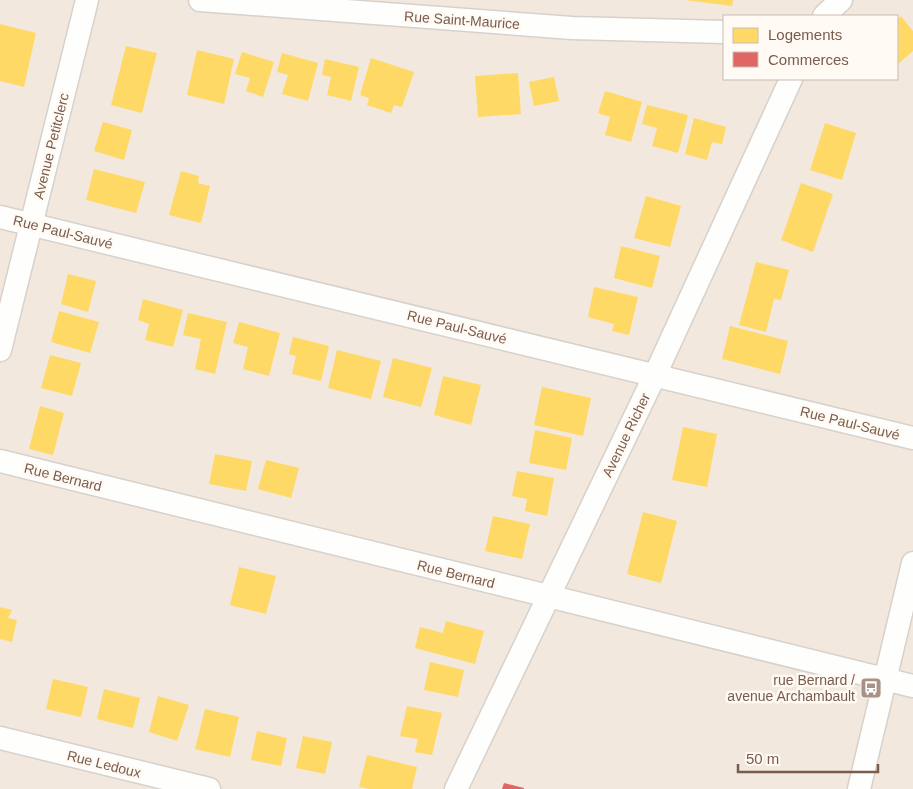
<svg xmlns="http://www.w3.org/2000/svg" width="913" height="789" font-family="Helvetica,sans-serif">
  <rect width="100%" height="100%" fill="#f9f5f0"/>
  <!-- residential -->
  <path fill="#f2e8de" fill-rule="evenodd" d="M 0,0 L 913,0 L 913,789 L 0,789 ZM 724,16 L 897,16 L 897,79 L 724,79 Z"/>
  <!-- homes -->
  <g fill="#ffd966">
    <polygon points="685,0 733,0 732,6"/>
    <polygon points="901,16 913,31 913,51 897,65 897,20"/>
    <polygon points="0,24 36,33 24,87 0,81"/>
    <polygon points="126,46 157,53 142,113 111,105"/>
    <polygon points="197,50 234,59 224,104 187,95"/>
    <polygon points="242,52 274,62 263,97 246,91 250,78 235,74"/>
    <polygon points="282,53 318,63 308,101 282,94 288,75 277,72"/>
    <polygon points="371,58 414,72 402,107 394,105 391,113 367,105 369,98 360,95"/>
    <polygon points="325,59 359,67 351,101 327,95 331,77 322,75"/>
    <polygon points="518,73 521,114 478,117 475,76"/>
    <polygon points="554,77 559,101 534,106 529,82"/>
    <polygon points="605,91 642,102 631,142 605,135 610,117 598,113"/>
    <polygon points="647,105 688,115 678,153 652,146 657,128 642,124"/>
    <polygon points="694,118 726,127 722,144 712,142 707,160 685,154"/>
    <polygon points="103,122 132,130 124,160 94,151"/>
    <polygon points="825,123 856,133 842,180 810,170"/>
    <polygon points="94,169 145,182 136,213 86,200"/>
    <polygon points="181,171 199,176 198,183 210,186 201,223 169,215"/>
    <polygon points="801,183 833,194 813,252 781,240"/>
    <polygon points="646,196 681,206 670,247 634,238"/>
    <polygon points="621,246 660,256 652,288 614,278"/>
    <polygon points="756,262 789,270 781,300 774,299 766,332 739,325"/>
    <polygon points="68,274 96,281 88,312 61,304"/>
    <polygon points="594,287 638,297 629,335 612,331 614,324 588,317"/>
    <polygon points="143,299 183,310 173,347 145,340 149,324 138,320"/>
    <polygon points="59,311 99,322 90,353 51,342"/>
    <polygon points="188,313 227,322 215,374 195,369 201,339 183,335"/>
    <polygon points="239,322 280,333 269,376 243,369 248,347 233,343"/>
    <polygon points="730,326 788,341 780,374 722,359"/>
    <polygon points="293,337 329,346 321,381 292,374 296,356 289,354"/>
    <polygon points="337,350 381,361 371,399 328,388"/>
    <polygon points="50,355 81,363 72,396 41,388"/>
    <polygon points="393,358 432,368 421,407 383,397"/>
    <polygon points="443,376 481,385 471,425 434,415"/>
    <polygon points="542,387 591,398 583,436 534,425"/>
    <polygon points="40,406 64,413 53,455 29,449"/>
    <polygon points="683,427 717,434 707,487 672,480"/>
    <polygon points="535,430 572,438 566,470 529,463"/>
    <polygon points="215,454 252,461 246,491 209,484"/>
    <polygon points="266,460 299,468 291,498 258,489"/>
    <polygon points="517,471 554,478 547,516 525,511 527,499 512,496"/>
    <polygon points="643,512 677,521 661,583 627,574"/>
    <polygon points="493,516 530,524 522,559 485,551"/>
    <polygon points="239,567 276,576 266,614 230,605"/>
    <polygon points="0,607 12,610 8,618 17,620 12,642 0,639"/>
    <polygon points="446,621 484,631 475,664 415,648 420,627 443,633"/>
    <polygon points="430,662 464,670 458,697 424,690"/>
    <polygon points="53,679 88,687 81,717 46,709"/>
    <polygon points="104,689 140,698 133,728 97,719"/>
    <polygon points="158,696 189,705 177,741 149,732"/>
    <polygon points="407,706 442,713 432,755 415,752 418,739 400,736"/>
    <polygon points="205,709 239,717 230,757 195,749"/>
    <polygon points="257,731 287,738 281,766 251,760"/>
    <polygon points="303,736 332,742 325,774 296,768"/>
    <polygon points="367,755 417,767 412,789 369,789 359,787"/>
  </g>
  <!-- shops -->
  <polygon fill="#e06666" points="504,783 524,788 524,789 502,789"/>
  <g fill="none" stroke-linecap="round" stroke-linejoin="round">
    <!-- minor casing -->
    <g stroke="#d7d1cb" stroke-width="25">
      <g id="minor">
        <polyline points="200,0 572,28 724,32"/>
        <polyline points="824,16 841,0"/>
        <polyline points="0,217 913,438"/>
        <polyline points="0,350 87,0"/>
        <polyline points="0,461 913,686"/>
        <polyline points="0,738 209,789"/>
        <polyline points="456,789 655,375 791,79"/>
        <polyline points="859,789 913,563"/>
      </g>
    </g>
    <!-- minor -->
    <use href="#minor" stroke="#fefefd" stroke-width="22"/>
  </g>
  <!-- icons -->
  <defs>
    <g id="bus-square" transform="scale(1.125)"><rect x="-9" y="-9" width="18" height="18" rx="4" fill="#a69286" stroke="#fffaf3"/><path d="M-5-6H5V4H4V6H2V4H-2V6H-4V4H-5ZM-3.5-4V0h7V-4ZM-3.5 1.2v1.5H-2V1.2ZM2 1.2v1.5H3.5V1.2Z" fill="#fff"/></g>
  </defs>
  <g fill-rule="evenodd">
    <use href="#bus-square" x="871" y="688"/>
  </g>
  <g text-anchor="middle" stroke-width="5" stroke-linejoin="round" paint-order="stroke">
    <!-- street labels -->
    <g font-size="14" fill="#7a5c4d" stroke="#fffaf3">
      <text transform="translate(462 20) rotate(4)" y="5">Rue Saint-Maurice</text>
      <text transform="translate(51 146) rotate(-76)" y="5">Avenue Petitclerc</text>
      <text transform="translate(63 232) rotate(14)" y="5">Rue Paul-Sauvé</text>
      <text transform="translate(457 327) rotate(14)" y="5">Rue Paul-Sauvé</text>
      <text transform="translate(850 423) rotate(14)" y="5">Rue Paul-Sauvé</text>
      <text transform="translate(626 435) rotate(-64)" y="5">Avenue Richer</text>
      <text transform="translate(63 477) rotate(14)" y="5">Rue Bernard</text>
      <text transform="translate(456 574) rotate(14)" y="5">Rue Bernard</text>
      <text transform="translate(104 764) rotate(14)" y="5">Rue Ledoux</text>
    </g>
    <!-- poi labels -->
    <g font-size="14" fill="#7a5c4d" stroke="#fffaf3" text-anchor="end">
      <text x="855" y="685">rue Bernard /<tspan x="855" dy="16">avenue Archambault</tspan></text>
    </g>
  </g>
  <!-- legend -->
  <rect x="723" y="15" width="175" height="65" fill="#fffaf3" stroke="#cabbb1"/>
  <rect x="733" y="28" width="25" height="15" fill="#ffd966" stroke="#cabbb1"/>
  <text x="768" y="40" font-size="15" fill="#7a5c4d">Logements</text>
  <rect x="733" y="52" width="25" height="15" fill="#e06666" stroke="#cabbb1"/>
  <text x="768" y="65" font-size="15" fill="#7a5c4d">Commerces</text>
  <!-- scale -->
  <path d="M738 764v8h140v-8" fill="none" stroke="#7a5c4d" stroke-width="2.5"/>
  <text x="746" y="764" font-size="15" fill="#7a5c4d" stroke="#fffaf3" stroke-width="4" paint-order="stroke">50 m</text>
</svg>
